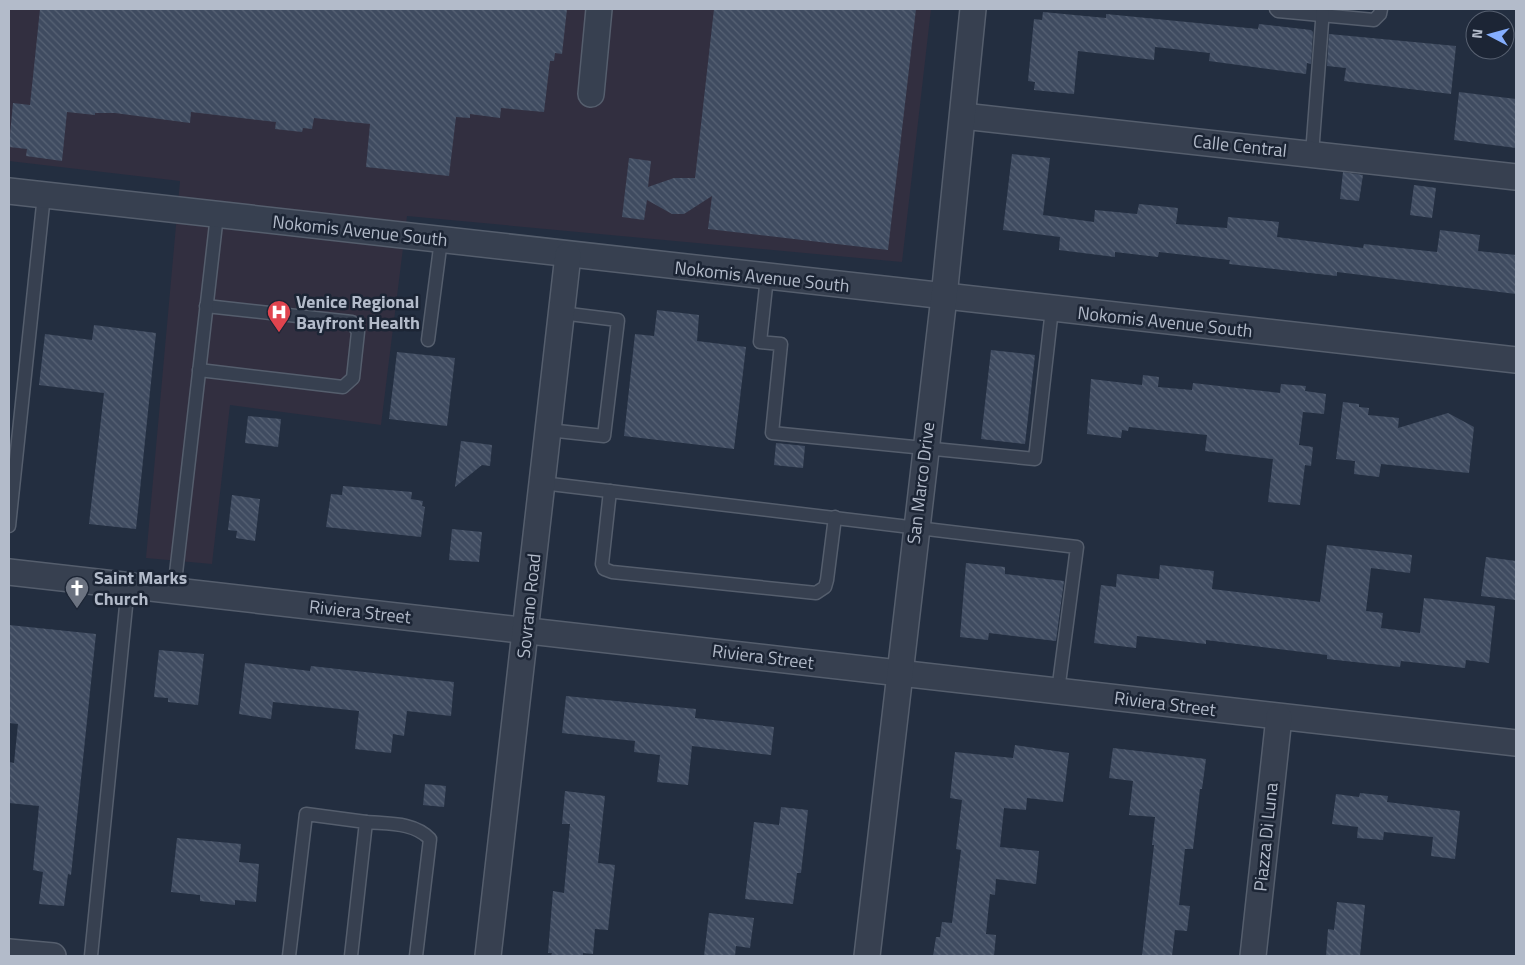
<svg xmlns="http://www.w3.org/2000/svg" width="1525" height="965" font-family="'Titillium Web',sans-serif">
  <defs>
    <pattern id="building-back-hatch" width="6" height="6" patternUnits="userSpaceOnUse" patternTransform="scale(1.25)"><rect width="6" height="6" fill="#3f4b60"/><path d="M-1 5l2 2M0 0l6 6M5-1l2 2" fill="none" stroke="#586375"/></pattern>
  </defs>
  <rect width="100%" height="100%" fill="#232e40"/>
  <!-- medical -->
  <polygon fill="#322f40" points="9,9 931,9 902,262 407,216 381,425 230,405 212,564 146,558 180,181 9,161"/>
  <!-- building -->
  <g fill="url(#building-back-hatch)">
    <polygon points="40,9 567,9 562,54 555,53 554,61 550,61 544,112 501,108 500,118 470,114 470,118 456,117 449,176 366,167 370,124 314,118 312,129 303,128 302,132 275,129 276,122 191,112 190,123 115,113 95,113 95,115 67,112 62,161 26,156 27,149 9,147 9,145 13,103 30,105"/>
    <polygon points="714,9 916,9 888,250 708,229 712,196 684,214 672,214 647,200 644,220 622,217 629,158 651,161 648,187 674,178 695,178"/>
    <polygon points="1043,12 1106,18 1106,14 1258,29 1259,24 1311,30 1313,32 1311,64 1307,63 1306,74 1209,61 1210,53 1155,47 1154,60 1078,51 1074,94 1034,90 1035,82 1028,81 1034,19 1042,20"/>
    <polygon points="1329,34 1456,46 1451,94 1344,81 1346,68 1327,66"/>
    <polygon points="1459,92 1516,99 1516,148 1454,140"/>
    <polygon points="1012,154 1050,158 1043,215 1094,222 1095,210 1137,214 1139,204 1178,208 1176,224 1227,228 1228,217 1279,222 1277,237 1363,248 1364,244 1437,252 1440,230 1480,235 1478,251 1516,255 1516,294 1337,272 1337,276 1229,264 1230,260 1159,252 1158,257 1115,252 1115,257 1059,250 1060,237 1003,230"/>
    <polygon points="1343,172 1363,175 1359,201 1340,199"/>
    <polygon points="1414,185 1436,188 1432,218 1410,215"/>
    <polygon points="657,310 699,315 697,341 746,347 734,449 624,436 635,334 654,336"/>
    <polygon points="94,325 156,333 136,529 89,524 104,393 39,385 45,334 92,340"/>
    <polygon points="991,350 1035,355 1025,444 981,439"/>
    <polygon points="397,352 455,358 447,426 389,419"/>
    <polygon points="1143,375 1159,377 1158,387 1192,390 1193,383 1280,393 1281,384 1306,386 1305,391 1326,394 1324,414 1303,412 1299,445 1313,447 1311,466 1305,465 1300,505 1268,502 1273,459 1205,451 1207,435 1129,427 1128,431 1122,430 1121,438 1087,434 1091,379 1142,385"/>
    <polygon points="1343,402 1359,404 1359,407 1369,408 1368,415 1399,418 1398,428 1448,413 1474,427 1469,473 1381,464 1379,477 1354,474 1355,461 1336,459"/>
    <polygon points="248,416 281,419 278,447 245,443"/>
    <polygon points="461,441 492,445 490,466 482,465 455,487"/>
    <polygon points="776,443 805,446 803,468 774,465"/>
    <polygon points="343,486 412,492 411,499 423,501 422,506 425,507 421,537 326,527 331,494 342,495"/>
    <polygon points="232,495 260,499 255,541 236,538 237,531 228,530"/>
    <polygon points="452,529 482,532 479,562 449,560"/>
    <polygon points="1327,545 1412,555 1410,573 1371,568 1366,611 1383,613 1381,628 1420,633 1424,598 1495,606 1489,663 1466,660 1465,668 1401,661 1400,667 1327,659 1327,655 1206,640 1206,644 1137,636 1136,648 1094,643 1101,585 1116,587 1117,574 1159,579 1160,565 1214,571 1212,589 1320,602"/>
    <polygon points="1486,557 1516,561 1516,600 1481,596"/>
    <polygon points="966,563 1005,567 1005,574 1064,581 1056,641 989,633 988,640 960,637"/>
    <polygon points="9,625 96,634 71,875 68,874 64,906 39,904 43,872 33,870 39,806 9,803 9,762 14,763 18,724 9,723"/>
    <polygon points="159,650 204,654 198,705 168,702 168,698 154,697"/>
    <polygon points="245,663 310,671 311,666 454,682 451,716 407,711 404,736 393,734 391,753 355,749 359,711 273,702 271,719 239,714"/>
    <polygon points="566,696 696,709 695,718 774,727 771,755 692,746 688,785 657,782 660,755 634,752 635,741 562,733"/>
    <polygon points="1015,745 1069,753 1063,802 1027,798 1026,810 1004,808 1000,847 1039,851 1036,884 996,879 995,895 990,894 986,934 996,935 994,956 933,956 936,937 940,937 942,922 952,923 961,850 956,849 962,800 950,798 955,752 1013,758"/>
    <polygon points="1113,748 1206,759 1202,789 1200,789 1193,849 1185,849 1179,905 1190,906 1187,931 1175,930 1172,956 1142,956 1154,845 1152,845 1155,817 1129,815 1133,781 1109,778"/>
    <polygon points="425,784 446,786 444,807 423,805"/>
    <polygon points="565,791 605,796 598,863 615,865 608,930 595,929 593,954 583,953 583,956 551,956 552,953 548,953 553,891 564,893 570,824 562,824"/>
    <polygon points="1360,793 1388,796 1387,802 1460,811 1455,859 1431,856 1433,837 1384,832 1383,840 1357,838 1358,827 1332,824 1336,794 1359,797"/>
    <polygon points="781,807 808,810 801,873 797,873 793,904 745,899 754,822 779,825"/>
    <polygon points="177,838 241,844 239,862 259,864 256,902 235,900 235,905 200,901 200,895 171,892"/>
    <polygon points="1337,902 1365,905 1360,956 1326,956 1328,929 1334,930"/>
    <polygon points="709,913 754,918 750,948 736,946 735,956 704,956"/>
  </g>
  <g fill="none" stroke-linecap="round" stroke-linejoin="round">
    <!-- lane casing -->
    <g stroke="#555e6d" stroke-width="15">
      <g id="lane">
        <polyline points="1276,9 1278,11 1374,20 1380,14 1381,9"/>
        <polyline points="1312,154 1323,9"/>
        <polyline points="767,277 760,342 781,344 772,433 1035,459 1052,309"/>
        <polyline points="428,340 441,240"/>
        <polyline points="199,370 343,387 353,378 358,332 352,322 206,306"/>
        <polyline points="548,430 604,436 618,320 561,313"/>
        <polyline points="542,483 1077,547 1058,691"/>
        <polyline points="610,491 602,564 604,569 612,572 816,593 825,587 827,580 835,517"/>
        <polyline points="9,526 44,195"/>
        <polyline points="174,591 217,215"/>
        <path d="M 366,822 C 388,824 414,822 430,839 L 416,956"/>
        <polyline points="91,956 128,586"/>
        <polyline points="289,956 306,814 366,822 351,956"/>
      </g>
    </g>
    <!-- street casing -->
    <g stroke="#555e6d" stroke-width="28">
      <g id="street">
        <polyline points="591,94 599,9"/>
        <polyline points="963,116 1516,177"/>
        <polyline points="9,191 1516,360"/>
        <polyline points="9,572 1516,743"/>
        <polyline points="9,952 53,956"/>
        <polyline points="488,956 568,255"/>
        <polyline points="867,956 944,297 973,9"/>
        <polyline points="1253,956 1279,717"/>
      </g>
    </g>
    <!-- lane -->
    <use href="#lane" stroke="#374050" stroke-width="12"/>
    <!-- street -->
    <use href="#street" stroke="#374050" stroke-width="25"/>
  </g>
  <!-- icons -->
  <defs>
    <g id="hospital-pin" transform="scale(1.25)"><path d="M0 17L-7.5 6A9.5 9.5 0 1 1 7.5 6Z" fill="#e0444e" stroke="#1c2535"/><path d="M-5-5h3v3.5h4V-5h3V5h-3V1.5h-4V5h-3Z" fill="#fff"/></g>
    <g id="church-pin" transform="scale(1.25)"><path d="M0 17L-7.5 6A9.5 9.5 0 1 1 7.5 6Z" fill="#6b7280" stroke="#1c2535"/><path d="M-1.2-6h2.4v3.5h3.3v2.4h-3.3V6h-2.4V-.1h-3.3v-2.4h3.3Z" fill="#fff"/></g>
  </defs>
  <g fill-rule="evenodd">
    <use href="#hospital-pin" x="279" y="312"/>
    <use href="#church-pin" x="77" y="588"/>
  </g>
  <g text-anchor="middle" stroke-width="5" stroke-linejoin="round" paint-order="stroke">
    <!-- street labels -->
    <g font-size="18" fill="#b3bbca" stroke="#1c2535">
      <text transform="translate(1240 146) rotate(6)" y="6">Calle Central</text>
      <text transform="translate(360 231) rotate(6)" y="6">Nokomis Avenue South</text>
      <text transform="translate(762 277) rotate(6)" y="6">Nokomis Avenue South</text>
      <text transform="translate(1165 322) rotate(6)" y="6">Nokomis Avenue South</text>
      <text transform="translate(921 483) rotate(-83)" y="6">San Marco Drive</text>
      <text transform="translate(529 606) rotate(-84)" y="6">Sovrano Road</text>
      <text transform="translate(360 612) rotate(6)" y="6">Riviera Street</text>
      <text transform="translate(763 657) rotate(7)" y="6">Riviera Street</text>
      <text transform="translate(1165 704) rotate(7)" y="6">Riviera Street</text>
      <text transform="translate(1266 837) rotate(-84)" y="6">Piazza Di Luna</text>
    </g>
    <!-- poi labels -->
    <g font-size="18" font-weight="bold" fill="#b3bbca" stroke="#1c2535" text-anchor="start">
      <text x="296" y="308">Venice Regional<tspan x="296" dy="21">Bayfront Health</tspan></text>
      <text x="94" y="584">Saint Marks<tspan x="94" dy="21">Church</tspan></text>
    </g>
  </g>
  <!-- border -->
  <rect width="1525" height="965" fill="none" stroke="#b3bbca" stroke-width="20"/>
  <!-- north arrow -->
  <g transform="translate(1490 35) rotate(276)"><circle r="24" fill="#1c2535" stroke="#586171"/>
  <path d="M0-4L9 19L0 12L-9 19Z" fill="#85aefe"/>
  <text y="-8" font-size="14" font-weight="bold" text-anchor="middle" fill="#b3bbca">N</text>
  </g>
</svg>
